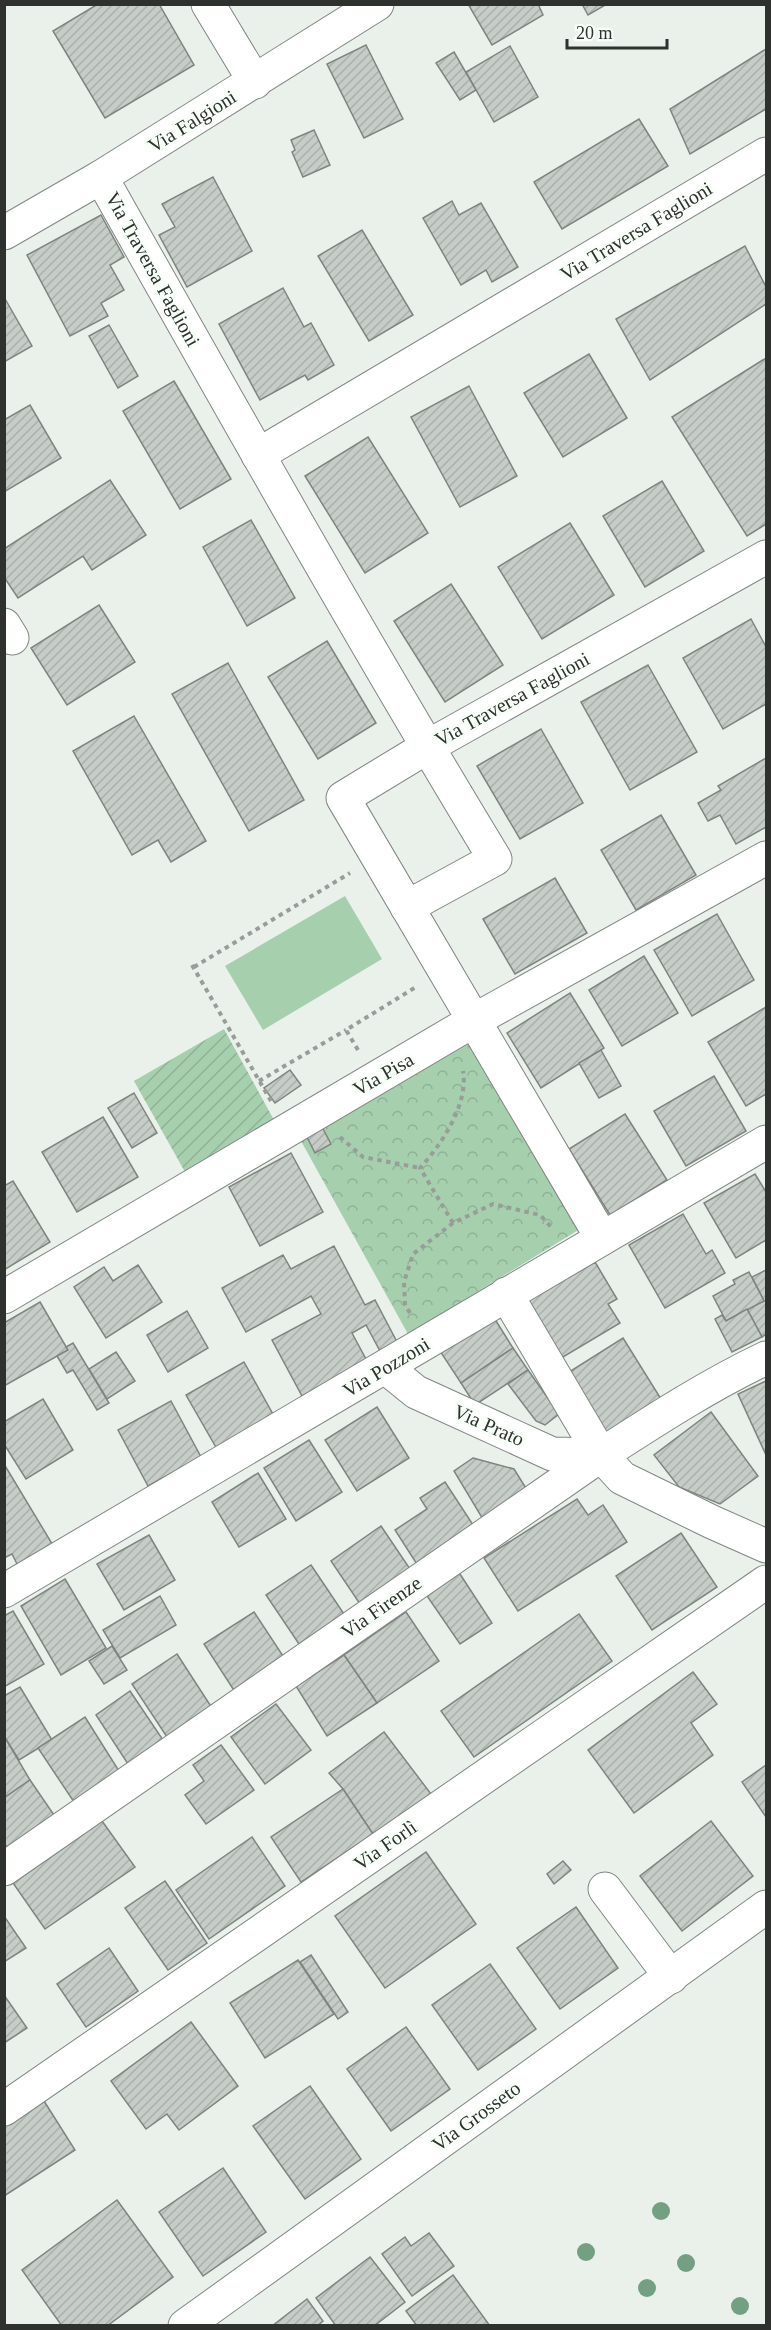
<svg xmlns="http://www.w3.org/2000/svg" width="771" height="2330" font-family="'Times New Roman',serif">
  <defs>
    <pattern id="park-crowns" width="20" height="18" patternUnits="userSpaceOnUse" patternTransform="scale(1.5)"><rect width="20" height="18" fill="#a6cfae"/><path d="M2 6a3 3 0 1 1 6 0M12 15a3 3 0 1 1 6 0" fill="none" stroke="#8fb296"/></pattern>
    <pattern id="garden-furrows" width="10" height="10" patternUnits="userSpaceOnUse" patternTransform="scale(1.5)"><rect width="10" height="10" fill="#a6cfae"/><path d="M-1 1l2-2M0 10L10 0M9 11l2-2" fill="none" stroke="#8fb296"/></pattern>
    <pattern id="building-hatch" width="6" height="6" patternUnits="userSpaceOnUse" patternTransform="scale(1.5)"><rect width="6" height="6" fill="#c6cdc7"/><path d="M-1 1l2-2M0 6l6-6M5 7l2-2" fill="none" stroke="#aab0ab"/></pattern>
  </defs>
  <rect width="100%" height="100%" fill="#eaf1eb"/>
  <!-- park -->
  <polygon fill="url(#park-crowns)" points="466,1030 585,1226 408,1334 296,1132"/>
  <!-- garden -->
  <polygon fill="url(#garden-furrows)" points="224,1029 274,1120 185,1172 134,1081"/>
  <!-- pitch -->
  <polygon fill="#a6cfae" points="345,896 382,959 263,1030 225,966"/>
  <!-- building -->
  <g fill="url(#building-hatch)" stroke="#7e857f" stroke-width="1.5">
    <polygon points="98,4 159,4 194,65 105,118 53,31"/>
    <polygon points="468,4 538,4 543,15 492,45"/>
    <polygon points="582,4 607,4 588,15"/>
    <polygon points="366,45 403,119 364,138 327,64"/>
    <polygon points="510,46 538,97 494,122 466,72"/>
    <polygon points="766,49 766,109 690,154 670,109"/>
    <polygon points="454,52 476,90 460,100 436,63"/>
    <polygon points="639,119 668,166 562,229 534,182"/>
    <polygon points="314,130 330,165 303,177 292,152 295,150 291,140"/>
    <polygon points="213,177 252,251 187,287 159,235 175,227 162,204"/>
    <polygon points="452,201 459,215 481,203 518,267 492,282 486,270 461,285 423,218"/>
    <polygon points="101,215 124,257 110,265 124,290 101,303 108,316 70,336 27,255"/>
    <polygon points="362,230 413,315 369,341 318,256"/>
    <polygon points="745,246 766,287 766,304 650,380 616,319"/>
    <polygon points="283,288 304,327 311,323 334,365 308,380 305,375 260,400 219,324"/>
    <polygon points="4,297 32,346 4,362"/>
    <polygon points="109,325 138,376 118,388 89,336"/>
    <polygon points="589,354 627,418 563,457 524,393"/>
    <polygon points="766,358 766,524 747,536 672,417"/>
    <polygon points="174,381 231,479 180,509 123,411"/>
    <polygon points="469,386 517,476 460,507 411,417"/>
    <polygon points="30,405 61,458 4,492 4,420"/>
    <polygon points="368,437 428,533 365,573 305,476"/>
    <polygon points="110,480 146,535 92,570 83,556 18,598 4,577 4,549"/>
    <polygon points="662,481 704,551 645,587 603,516"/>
    <polygon points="251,520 295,598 247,626 203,547"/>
    <polygon points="570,523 614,595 542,639 498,567"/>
    <polygon points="451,584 503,665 445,702 394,621"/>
    <polygon points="99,605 135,662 67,705 31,648"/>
    <polygon points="751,619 766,647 766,704 723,729 683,658"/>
    <polygon points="327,641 376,723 318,759 268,677"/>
    <polygon points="228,663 304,800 249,831 172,694"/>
    <polygon points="648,665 697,752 630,790 581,702"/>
    <polygon points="134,716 206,841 171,862 158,840 132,855 73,751"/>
    <polygon points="541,729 583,803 520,839 477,766"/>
    <polygon points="766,758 766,827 736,844 720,815 708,821 698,803 721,790 718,786"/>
    <polygon points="661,815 696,875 636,910 601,850"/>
    <polygon points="555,878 587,933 515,974 483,919"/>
    <polygon points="717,914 754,980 692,1016 654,950"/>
    <polygon points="644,956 678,1013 622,1046 589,990"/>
    <polygon points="570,993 604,1048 541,1088 507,1033"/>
    <polygon points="766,1007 766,1094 746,1106 708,1042"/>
    <polygon points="601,1050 621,1086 599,1098 579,1063"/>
    <polygon points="290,1070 301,1085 275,1103 264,1088"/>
    <polygon points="714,1076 746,1131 686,1166 654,1111"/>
    <polygon points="134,1093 157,1133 132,1148 108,1108"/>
    <polygon points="625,1114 667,1180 610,1215 569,1149"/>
    <polygon points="103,1117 138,1177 77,1212 42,1152"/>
    <polygon points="322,1127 331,1144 315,1153 306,1135"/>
    <polygon points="291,1153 323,1212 260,1246 229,1187"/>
    <polygon points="755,1174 766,1192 766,1240 736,1258 704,1203"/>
    <polygon points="13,1181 50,1242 4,1270 4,1186"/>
    <polygon points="683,1214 706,1254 712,1250 725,1273 665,1308 629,1245"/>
    <polygon points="334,1246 365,1305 375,1300 397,1342 380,1351 366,1325 352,1333 367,1361 302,1396 272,1340 321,1314 311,1296 246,1332 222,1288 283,1255 291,1269"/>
    <polygon points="595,1262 617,1299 608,1304 620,1323 558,1360 524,1303"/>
    <polygon points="138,1265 162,1302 106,1338 74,1287 104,1267 113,1281"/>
    <polygon points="766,1270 766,1334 762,1337 747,1309 764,1301 752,1277"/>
    <polygon points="749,1272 764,1301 726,1321 713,1296 735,1284 733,1280"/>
    <polygon points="40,1302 68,1350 4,1386 4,1323"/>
    <polygon points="747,1309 762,1337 732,1352 715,1319 722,1315 726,1321"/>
    <polygon points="187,1311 208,1348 168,1372 147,1335"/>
    <polygon points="491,1313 513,1348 461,1383 438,1348"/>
    <polygon points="623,1338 661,1399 604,1434 566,1374"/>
    <polygon points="73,1343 109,1403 97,1410 73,1370 67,1373 57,1356 68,1350 66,1347"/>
    <polygon points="513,1348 528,1370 475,1405 461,1383"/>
    <polygon points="116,1352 135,1381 107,1399 89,1369"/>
    <polygon points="244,1362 274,1416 217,1449 186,1395"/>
    <polygon points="528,1370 559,1414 545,1425 536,1421 508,1384"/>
    <polygon points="766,1381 766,1455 738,1394"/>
    <polygon points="43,1399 73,1450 26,1479 4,1444 4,1422"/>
    <polygon points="171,1401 201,1457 148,1486 118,1430"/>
    <polygon points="377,1407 409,1458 357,1491 325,1440"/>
    <polygon points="711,1412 758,1476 720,1504 679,1487 654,1455"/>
    <polygon points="309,1440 342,1492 296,1521 264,1468"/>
    <polygon points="473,1458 514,1469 529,1493 484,1521 454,1471"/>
    <polygon points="4,1464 54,1547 19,1568 12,1554 4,1558"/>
    <polygon points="258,1473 286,1519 239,1547 212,1502"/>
    <polygon points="445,1482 477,1531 420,1569 395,1530 427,1509 420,1498"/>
    <polygon points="577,1499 588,1515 603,1505 627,1542 518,1611 484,1558"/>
    <polygon points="381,1526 410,1569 360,1604 331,1561"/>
    <polygon points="681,1533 717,1587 652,1630 616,1576"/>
    <polygon points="149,1535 175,1580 124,1610 97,1564"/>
    <polygon points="311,1565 344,1614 299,1644 266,1595"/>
    <polygon points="458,1571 492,1623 460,1644 425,1593"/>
    <polygon points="65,1579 106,1648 61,1675 21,1606"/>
    <polygon points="160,1596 176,1625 120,1658 103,1630"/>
    <polygon points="13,1611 44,1664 4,1687 4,1616"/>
    <polygon points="254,1612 285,1659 235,1692 204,1644"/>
    <polygon points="406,1612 439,1661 377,1703 344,1655"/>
    <polygon points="579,1614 612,1661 474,1757 441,1711"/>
    <polygon points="112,1646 127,1670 104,1684 89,1661"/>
    <polygon points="177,1654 212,1708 167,1737 132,1684"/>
    <polygon points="344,1655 377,1703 327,1736 296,1686"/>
    <polygon points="693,1672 717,1704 691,1723 713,1755 634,1813 588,1750"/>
    <polygon points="20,1687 52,1740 19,1760 4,1736 4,1696"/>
    <polygon points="130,1691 163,1740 128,1764 96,1715"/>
    <polygon points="276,1704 311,1750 265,1784 231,1737"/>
    <polygon points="85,1717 119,1771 74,1802 38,1748"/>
    <polygon points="384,1732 431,1794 373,1834 343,1789 329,1773"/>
    <polygon points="4,1736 30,1780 4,1798"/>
    <polygon points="221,1745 254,1790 206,1824 185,1795 204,1781 193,1765"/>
    <polygon points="766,1765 766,1817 742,1782"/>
    <polygon points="30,1780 54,1815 7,1847 4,1843 4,1798"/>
    <polygon points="343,1789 373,1834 301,1882 271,1837"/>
    <polygon points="102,1821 135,1867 45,1929 13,1883"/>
    <polygon points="711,1821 753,1876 682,1931 640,1876"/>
    <polygon points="252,1837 285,1886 209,1939 176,1890"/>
    <polygon points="426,1852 476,1924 385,1988 335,1916"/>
    <polygon points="563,1861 571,1870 554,1884 547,1874"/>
    <polygon points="165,1881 207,1943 168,1970 125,1908"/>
    <polygon points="576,1907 618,1968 560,2009 517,1948"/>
    <polygon points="4,1916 26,1948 4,1962"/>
    <polygon points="109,1948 138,1991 86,2027 57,1984"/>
    <polygon points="311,1955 348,2012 338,2019 300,1962"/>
    <polygon points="298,1960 334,2014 265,2058 230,2003"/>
    <polygon points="490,1964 536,2029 478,2070 432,2005"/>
    <polygon points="4,1995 27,2028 4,2043"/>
    <polygon points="191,2022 238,2086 179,2130 167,2114 146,2129 111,2081"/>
    <polygon points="406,2027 450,2089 391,2131 347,2069"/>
    <polygon points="310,2086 361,2159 305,2199 253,2126"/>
    <polygon points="44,2101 75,2150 4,2196 4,2126"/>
    <polygon points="223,2168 266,2232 203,2276 159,2212"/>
    <polygon points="117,2200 173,2277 107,2326 62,2326 22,2270"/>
    <polygon points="429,2233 454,2266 412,2296 382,2254 405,2237 411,2246"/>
    <polygon points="370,2257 405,2302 374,2326 336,2326 316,2298"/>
    <polygon points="453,2275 490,2326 417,2326 406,2311"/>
    <polygon points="307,2299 323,2321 317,2326 272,2326"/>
  </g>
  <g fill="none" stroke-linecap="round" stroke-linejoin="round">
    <!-- minor casing -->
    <g stroke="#808782" stroke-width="35">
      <g id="minor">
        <polyline points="208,4 255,82"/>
        <path d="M 101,177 C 230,406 359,635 495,859 L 407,907"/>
        <polyline points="4,233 101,177 377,4"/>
        <polyline points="258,455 766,154"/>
        <polyline points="4,625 12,638"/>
        <polyline points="602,1238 343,798 427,747 766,557"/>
        <polyline points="506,1294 601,1455 622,1478 712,1522 766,1546"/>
        <polyline points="4,1297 473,1021 766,858"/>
        <polyline points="388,1366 395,1375 416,1392 552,1454 601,1455"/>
        <polyline points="4,1591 766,1142"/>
        <path d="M 4,1869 L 601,1455 C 655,1420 709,1385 766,1358"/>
        <polyline points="605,1889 671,1977"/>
        <polyline points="4,2109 766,1582"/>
        <polyline points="185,2326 766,1907"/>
      </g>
    </g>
    <!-- path -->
    <g stroke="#989d99" stroke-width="4" stroke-dasharray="4.5 4.5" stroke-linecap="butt">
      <polyline points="192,965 271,1101"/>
      <polyline points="194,967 350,873"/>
      <polyline points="358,1050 346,1030 416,987"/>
      <polyline points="259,1081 346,1030"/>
      <polyline points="340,1137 363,1157 420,1168"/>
      <path d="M 453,1223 L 420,1168 C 441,1145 469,1104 463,1071"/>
      <polyline points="410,1313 405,1305 404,1282 413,1254 453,1223 493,1204 540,1215 553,1229"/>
    </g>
    <!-- minor -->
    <use href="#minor" stroke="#fff" stroke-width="33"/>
  </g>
  <!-- trees -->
  <g fill="#73a083">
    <circle cx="661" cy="2211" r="9"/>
    <circle cx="586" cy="2252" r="9"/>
    <circle cx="686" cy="2263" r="9"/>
    <circle cx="647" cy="2288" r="9"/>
    <circle cx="740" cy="2306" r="9"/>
  </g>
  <g text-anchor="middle" stroke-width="6" stroke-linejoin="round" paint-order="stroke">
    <!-- street labels -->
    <g font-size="20" fill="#2e312e" stroke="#f7fff8">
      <text transform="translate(192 121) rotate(-32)" y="7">Via Falgioni</text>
      <text transform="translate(636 231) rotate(-31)" y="7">Via Traversa Faglioni</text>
      <text transform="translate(153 269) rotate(61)" y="7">Via Traversa Faglioni</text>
      <text transform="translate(512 699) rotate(-29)" y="7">Via Traversa Faglioni</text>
      <text transform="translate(383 1074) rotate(-30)" y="7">Via Pisa</text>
      <text transform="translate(386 1367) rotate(-31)" y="7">Via Pozzoni</text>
      <text transform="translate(489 1425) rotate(24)" y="7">Via Prato</text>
      <text transform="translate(381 1607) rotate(-35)" y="7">Via Firenze</text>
      <text transform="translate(385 1845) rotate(-35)" y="7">Via Forlì</text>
      <text transform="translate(476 2116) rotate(-36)" y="7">Via Grosseto</text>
    </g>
  </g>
  <!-- border -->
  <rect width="771" height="2330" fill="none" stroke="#2e312e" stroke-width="12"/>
  <!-- scale -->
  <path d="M567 39v9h100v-9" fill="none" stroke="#2e312e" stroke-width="3"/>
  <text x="576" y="39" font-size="18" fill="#2e312e" stroke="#f7fff8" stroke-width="4.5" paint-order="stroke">20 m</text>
</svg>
